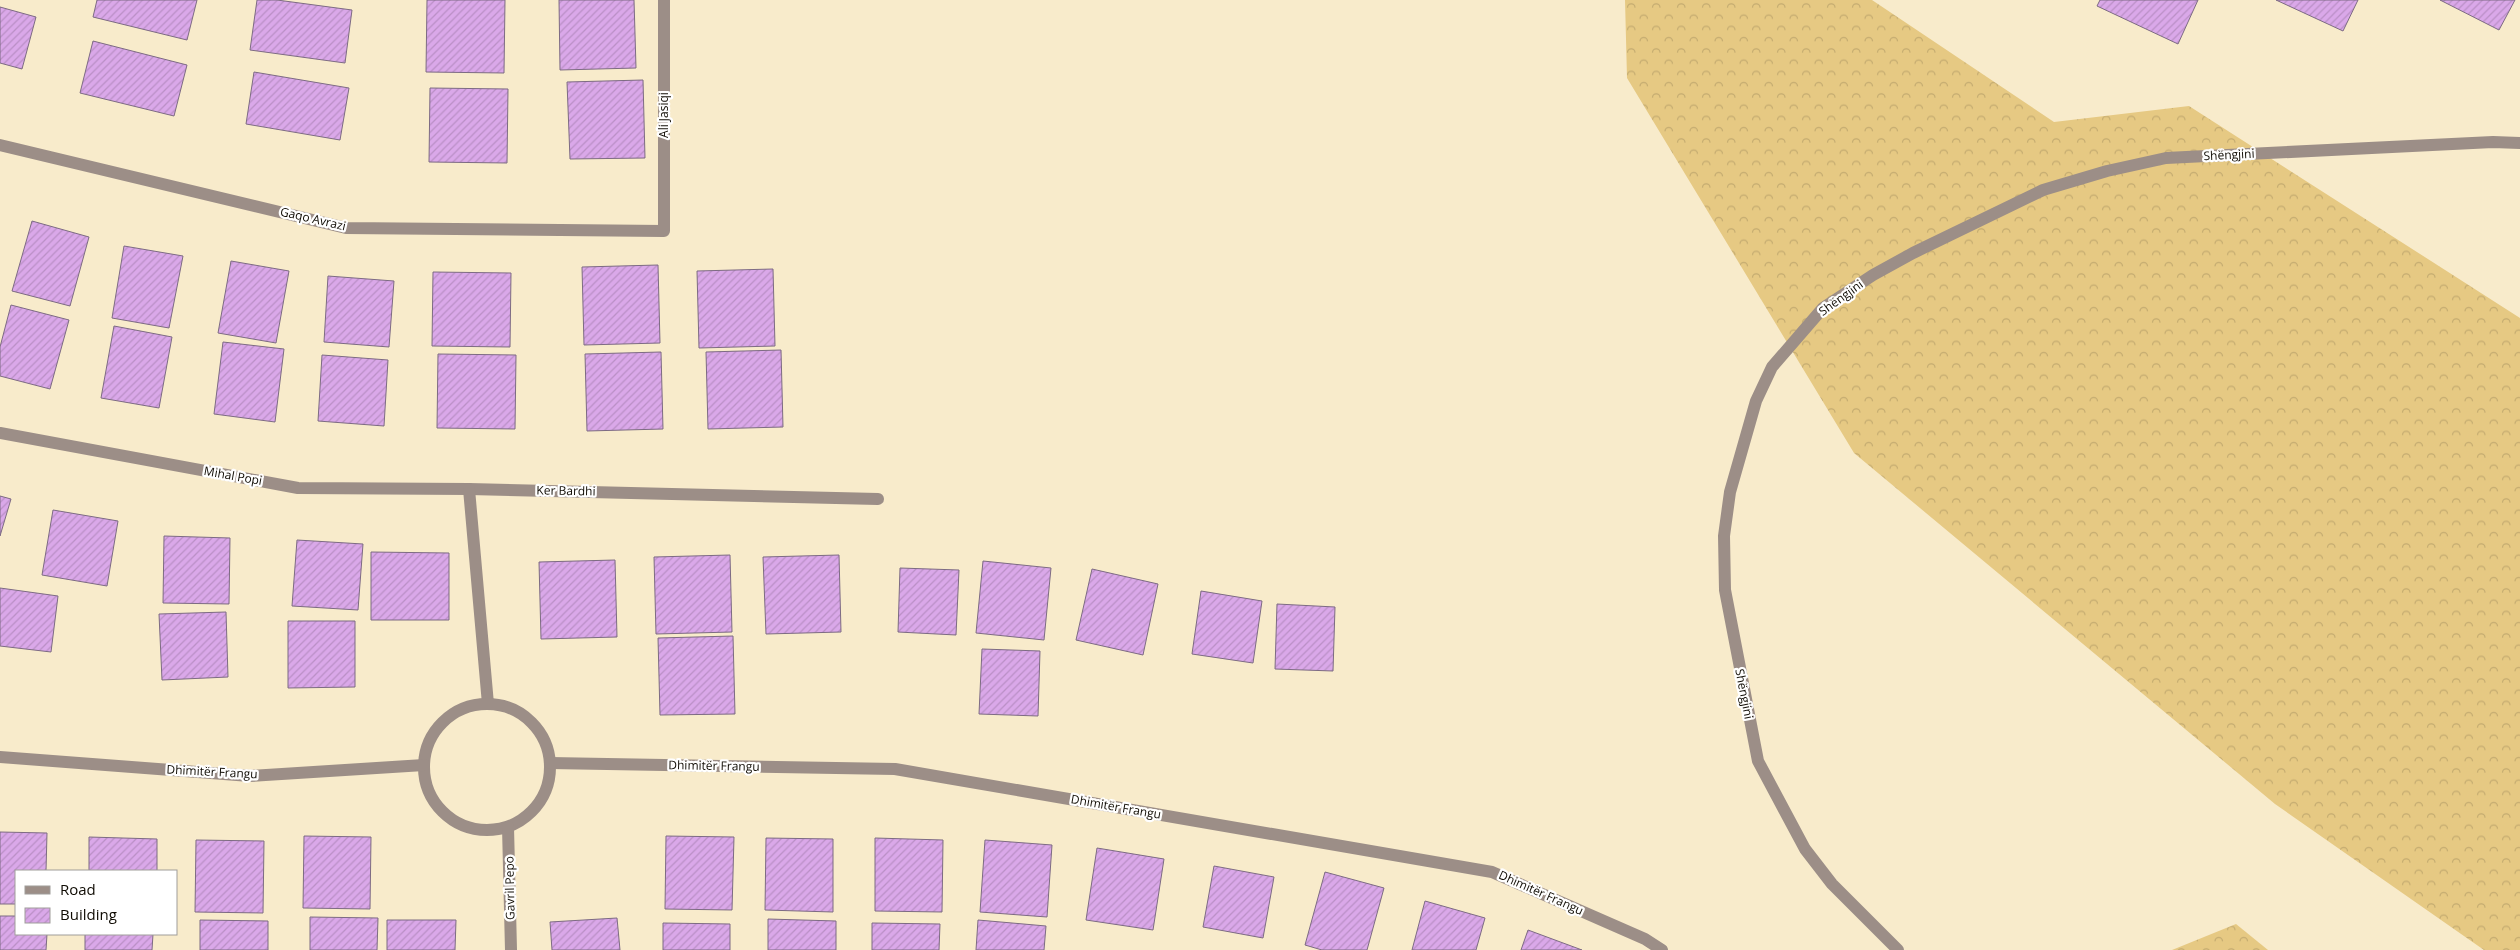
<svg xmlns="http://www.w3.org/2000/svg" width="2520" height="950" font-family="'Open Sans',sans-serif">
  <defs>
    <pattern id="forest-crowns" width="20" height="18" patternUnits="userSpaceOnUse" patternTransform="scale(1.25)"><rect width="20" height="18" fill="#e6c983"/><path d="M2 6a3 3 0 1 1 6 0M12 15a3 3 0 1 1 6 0" fill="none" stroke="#c4ab70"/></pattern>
    <pattern id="building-hatch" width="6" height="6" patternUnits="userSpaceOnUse" patternTransform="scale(1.25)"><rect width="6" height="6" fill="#daa8e9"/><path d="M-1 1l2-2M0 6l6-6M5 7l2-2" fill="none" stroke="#ba8fc6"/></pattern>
  </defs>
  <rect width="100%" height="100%" fill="#f8ebcb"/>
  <!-- forest -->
  <g fill="url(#forest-crowns)">
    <polygon points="1625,0 1872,0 2054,122 2189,106 2520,318 2520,950 2484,950 2275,804 1854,453 1627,78"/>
    <polygon points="2236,924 2268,950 2172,950"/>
  </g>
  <!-- building -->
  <g fill="url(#building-hatch)" stroke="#7d6b83">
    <polygon points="97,0 197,0 187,40 93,17"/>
    <polygon points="257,0 277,0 352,10 345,63 250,50"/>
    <polygon points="427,0 505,0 504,73 426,72"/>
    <polygon points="559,0 634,0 636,68 560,70"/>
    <polygon points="2100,0 2198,0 2178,44 2097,6"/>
    <polygon points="2276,0 2358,0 2343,31"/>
    <polygon points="2440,0 2515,0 2499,30"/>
    <polygon points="0,7 36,17 22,69 0,63"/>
    <polygon points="93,41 187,65 174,116 80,93"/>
    <polygon points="254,72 349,88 340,140 246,124"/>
    <polygon points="643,80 645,158 570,159 567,82"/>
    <polygon points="430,88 508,89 507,163 429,162"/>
    <polygon points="32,221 89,237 70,306 12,291"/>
    <polygon points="124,246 183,256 169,328 112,318"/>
    <polygon points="231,261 289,271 276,343 218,333"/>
    <polygon points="658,265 660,343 584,345 582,267"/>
    <polygon points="773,269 775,346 699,348 697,271"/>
    <polygon points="433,272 511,273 510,347 432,346"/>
    <polygon points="328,276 394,281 389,347 324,342"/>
    <polygon points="11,305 69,320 50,389 0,376 0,347"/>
    <polygon points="114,326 172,337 159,408 101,398"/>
    <polygon points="223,342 284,349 275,422 214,414"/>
    <polygon points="781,350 783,427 708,429 706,352"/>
    <polygon points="661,352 663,429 587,431 585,354"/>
    <polygon points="438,354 516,355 515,429 437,428"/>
    <polygon points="322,355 388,360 384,426 318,421"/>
    <polygon points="0,496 11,499 0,536"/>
    <polygon points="53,510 118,521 107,586 42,575"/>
    <polygon points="164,536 230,538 229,604 163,603"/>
    <polygon points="297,540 363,544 358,610 292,606"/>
    <polygon points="371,552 449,553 449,620 371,620"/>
    <polygon points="730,555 732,632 656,634 654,557"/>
    <polygon points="839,555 841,632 766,634 763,557"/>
    <polygon points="615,560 617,637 541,639 539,562"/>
    <polygon points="983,561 1051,568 1044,640 976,633"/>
    <polygon points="900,568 959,570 956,635 898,632"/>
    <polygon points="1092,569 1158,584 1143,655 1076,640"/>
    <polygon points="0,588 58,596 51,652 0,646"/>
    <polygon points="1201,591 1262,601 1253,663 1192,654"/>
    <polygon points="1277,604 1335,607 1333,671 1275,669"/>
    <polygon points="226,612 228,677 162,680 159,614"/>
    <polygon points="288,621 355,621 355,687 288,688"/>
    <polygon points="733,636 735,714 660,715 658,638"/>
    <polygon points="982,649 1040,651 1038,716 979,714"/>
    <polygon points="0,832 47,833 46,871 16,871 16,904 0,904"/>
    <polygon points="304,836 371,837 370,909 303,908"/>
    <polygon points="666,836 734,837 732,910 665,909"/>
    <polygon points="89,837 157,839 157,871 89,871"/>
    <polygon points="766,838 833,839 833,912 765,910"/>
    <polygon points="875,838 943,840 942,912 875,911"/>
    <polygon points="196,840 264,841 263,913 195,912"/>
    <polygon points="985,840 1052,845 1047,917 980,912"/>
    <polygon points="1097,848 1164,859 1153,930 1086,920"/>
    <polygon points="1214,866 1274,877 1263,938 1203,927"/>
    <polygon points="1325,872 1384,888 1367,950 1322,950 1305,945"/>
    <polygon points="1425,901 1485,918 1476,950 1412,950"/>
    <polygon points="0,916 16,916 16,934 47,934 46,950 0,950"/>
    <polygon points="310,917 378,918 377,950 310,950"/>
    <polygon points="617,918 620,950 552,950 550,922"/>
    <polygon points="768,919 836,921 836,950 768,950"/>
    <polygon points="200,920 268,921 268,950 200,950"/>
    <polygon points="387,920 456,920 455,950 387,950"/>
    <polygon points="978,920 1046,926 1044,950 976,950"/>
    <polygon points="663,923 730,924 730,950 663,950"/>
    <polygon points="872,923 940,924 939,950 872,950"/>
    <polygon points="1528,930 1582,950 1521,950"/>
    <polygon points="85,934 153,934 152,950 85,950"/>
  </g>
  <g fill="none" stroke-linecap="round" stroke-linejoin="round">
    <!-- minor -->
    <g stroke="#9c8e87" stroke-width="12">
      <polyline points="0,145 346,228 664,231 664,0"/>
      <polyline points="0,433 298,488 469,489 878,499"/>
      <polyline points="469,489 488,704"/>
      <circle cx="487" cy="767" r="63"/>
      <polyline points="0,757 250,776 424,765"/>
      <polyline points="550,763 895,769 1492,872 1645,939 1662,950"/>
      <polyline points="508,827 511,950"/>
      <polyline points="1898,950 1832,884 1805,849 1758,761 1725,590 1724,536 1730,492 1756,401 1772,367 1823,308 1873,275 1913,253 2043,190 2107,171 2166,158 2493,142 2520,143"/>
    </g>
  </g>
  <g text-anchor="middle" stroke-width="4.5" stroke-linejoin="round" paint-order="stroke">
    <!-- street labels -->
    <g font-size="12" fill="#0f0b03" stroke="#fff">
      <text transform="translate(664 115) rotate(-90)" y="4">Ali Jasiqi</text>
      <text transform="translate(2229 155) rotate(-3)" y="4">Shëngjini</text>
      <text transform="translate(313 219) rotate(13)" y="4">Gaqo Avrazi</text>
      <text transform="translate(1841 298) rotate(-36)" y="4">Shëngjini</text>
      <text transform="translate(233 476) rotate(10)" y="4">Mihal Popi</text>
      <text transform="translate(566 491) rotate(1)" y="4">Ker Bardhi</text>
      <text transform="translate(1744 694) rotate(79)" y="4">Shëngjini</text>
      <text transform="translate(714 766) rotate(1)" y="4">Dhimitër Frangu</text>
      <text transform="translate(212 772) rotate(3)" y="4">Dhimitër Frangu</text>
      <text transform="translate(1116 807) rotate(10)" y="4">Dhimitër Frangu</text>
      <text transform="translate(510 888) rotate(-91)" y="4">Gavril Pepo</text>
      <text transform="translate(1541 893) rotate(24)" y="4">Dhimitër Frangu</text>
    </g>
  </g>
  <!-- legend -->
  <rect x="15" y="870" width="162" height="65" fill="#ffffff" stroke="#9f9d9a"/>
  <rect x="25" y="886" width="25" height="8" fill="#9c8e87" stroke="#9f9d9a"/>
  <text x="60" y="895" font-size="15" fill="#0f0b03">Road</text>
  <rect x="25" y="908" width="25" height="15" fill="url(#building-hatch)" stroke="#9f9d9a"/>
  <text x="60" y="920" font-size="15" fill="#0f0b03">Building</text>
</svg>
